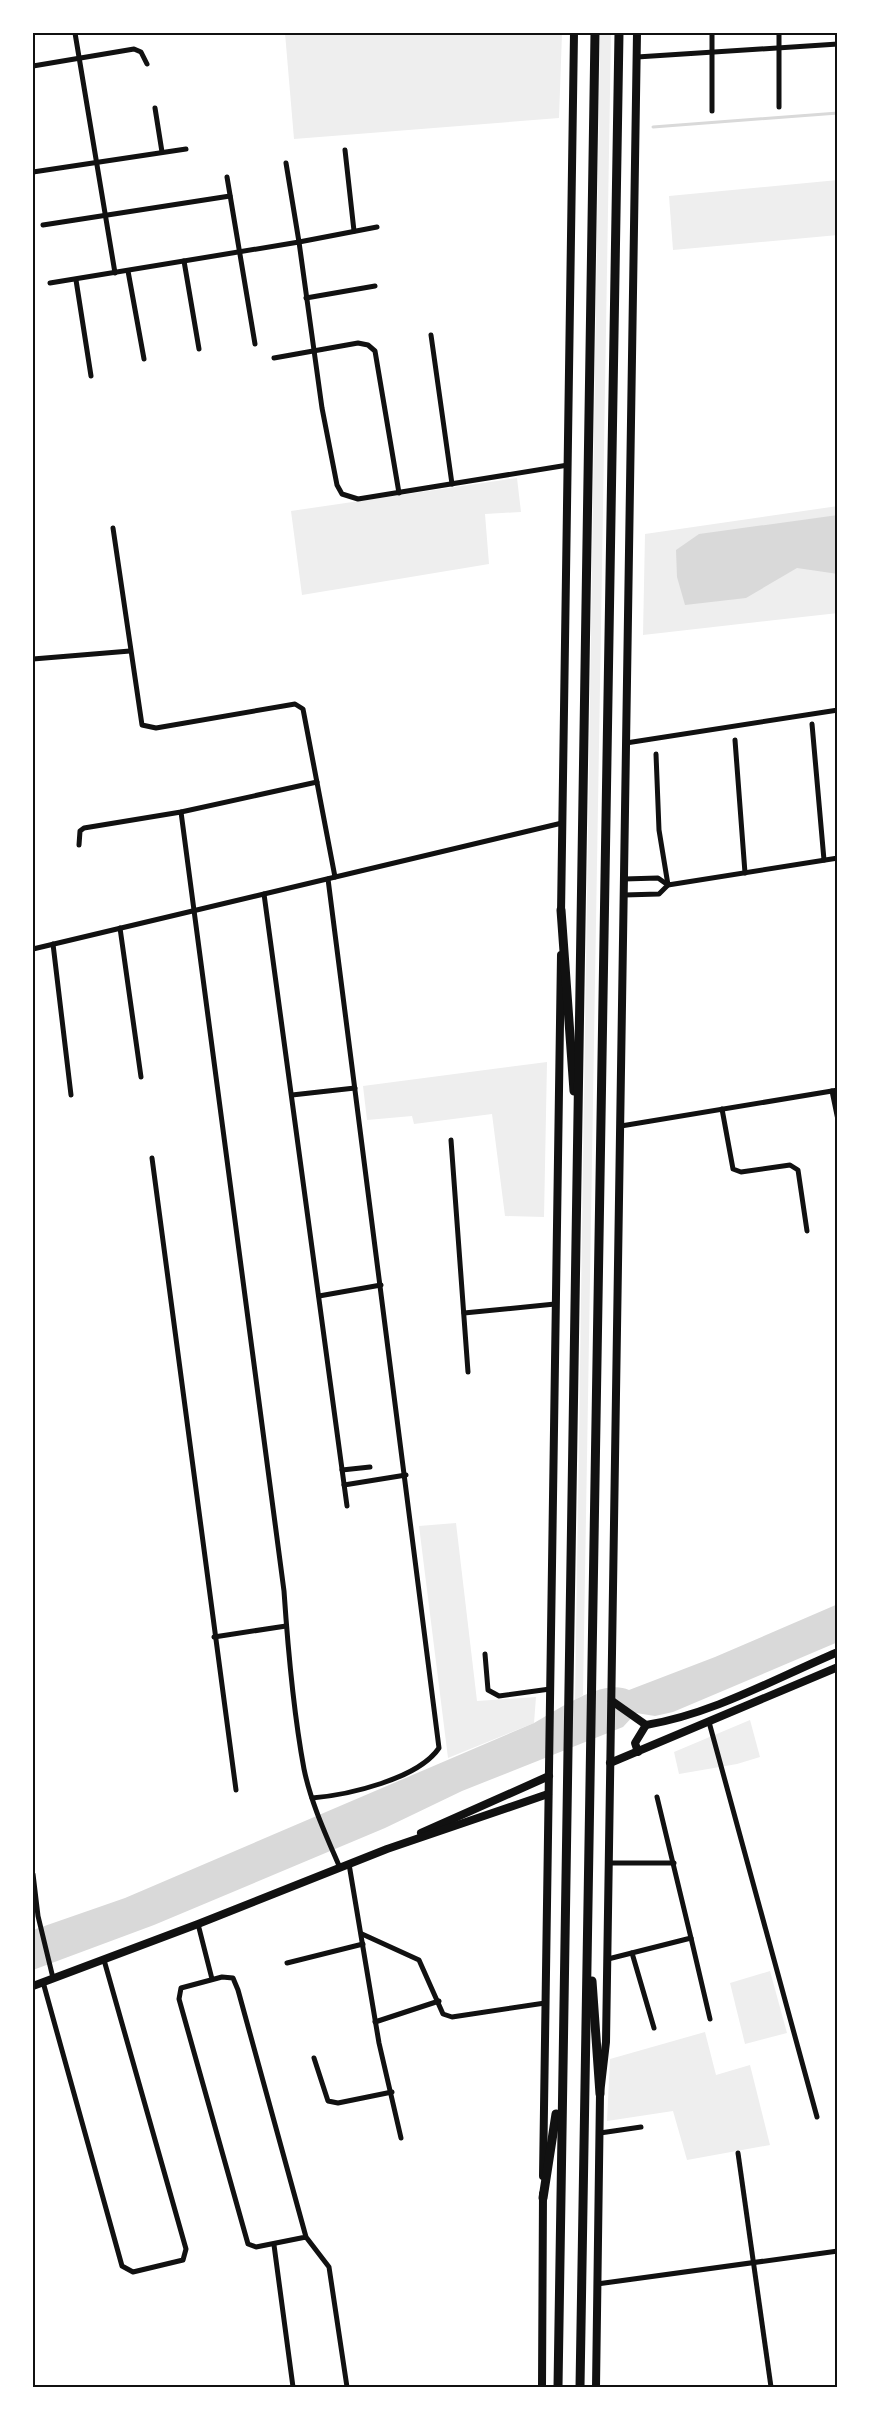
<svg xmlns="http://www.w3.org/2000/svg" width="871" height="2420" viewBox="0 0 871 2420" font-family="Jost,sans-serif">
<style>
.green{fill:#eee}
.water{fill:#d9d9d9}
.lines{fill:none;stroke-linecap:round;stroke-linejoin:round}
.stream{stroke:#d9d9d9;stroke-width:3}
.minor{stroke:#111;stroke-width:5}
.secondary{stroke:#111;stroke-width:8}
.trunk{stroke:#111;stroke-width:9}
.neatline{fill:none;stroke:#111;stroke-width:2}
</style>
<rect width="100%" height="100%" fill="#fff"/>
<g class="green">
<polygon points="285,33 562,33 559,118 294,139"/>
<polygon points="600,33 611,33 583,1695 575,1700"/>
<polygon points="838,180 838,235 673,250 669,196"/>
<polygon points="517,478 521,512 485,514 489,564 302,595 291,511"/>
<polygon points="838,506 838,613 643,635 645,534"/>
<polygon points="547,1062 544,1217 505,1216 492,1114 414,1124 412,1116 367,1120 363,1086"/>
<polygon points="456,1523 477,1701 536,1697 534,1723 448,1758 419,1526"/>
<polygon points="750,1720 760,1757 737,1764 679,1774 674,1752"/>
<polygon points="770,1971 787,2033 745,2044 730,1983"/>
<polygon points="705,2032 716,2075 750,2065 770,2145 687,2160 673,2111 607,2121 610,2059"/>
</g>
<g class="water">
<polygon points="838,515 838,574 797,568 746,598 685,605 677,577 676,550 699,534"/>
<path d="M838,1604v38l-165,70 -18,4 -19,-3 -13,14 -161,64 -77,37 -231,97 -121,45v-40l92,-32 409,-175c24,-13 68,-45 95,-33l86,-33z"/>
</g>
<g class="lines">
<polyline class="stream" points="653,127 838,113"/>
<g class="minor">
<polyline points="75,33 115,273"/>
<polyline points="712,33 712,111"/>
<polyline points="637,57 838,44"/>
<polyline points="33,66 134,49 141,52 147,64"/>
<polyline points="779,107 779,33"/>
<polyline points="155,108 162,152"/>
<polyline points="345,150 354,231"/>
<polyline points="286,163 299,242 377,227"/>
<polyline points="33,172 186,149"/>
<polyline points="227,177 255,344"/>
<polyline points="43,225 230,196"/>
<polyline points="184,261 199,349"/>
<polyline points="128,271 144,359"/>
<polyline points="76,280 91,376"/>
<polyline points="50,283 299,242 322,408 337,485 342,494 358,499 568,465"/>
<polyline points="306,298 375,286"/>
<polyline points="431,335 452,484"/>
<polyline points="274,358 358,343 368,345 375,351 399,493"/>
<polyline points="113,528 142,725 156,728 295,704 303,709 335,877"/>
<polyline points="33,659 130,651"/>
<polyline points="812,724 824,860"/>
<polyline points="735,740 745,873"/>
<polyline points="626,743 838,710"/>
<polyline points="656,754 659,830 668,885 838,858"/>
<path d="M181,812l103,779c4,59 9,119 20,178 7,34 22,66 36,99"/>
<polyline points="79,845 80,831 84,828 181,812 317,782"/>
<polyline points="264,894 347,1506"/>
<polyline points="624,895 659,894 668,885 658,878 624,879"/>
<polyline points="120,928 141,1077"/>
<polyline points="53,944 71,1095"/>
<polyline points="33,949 562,823"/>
<polyline points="832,1091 838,1120"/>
<polyline points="292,1095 355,1088"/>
<polyline points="722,1109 733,1169 741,1172 790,1165 798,1170 807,1231"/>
<polyline points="621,1126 838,1090"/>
<polyline points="451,1140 468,1372"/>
<polyline points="152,1158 236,1790"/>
<polyline points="319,1296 381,1285"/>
<polyline points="464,1313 555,1304"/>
<polyline points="342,1470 370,1467"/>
<polyline points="344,1485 406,1475"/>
<polyline points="214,1637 286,1626"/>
<polyline points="485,1654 488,1690 499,1696 550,1689"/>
<polyline points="709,1722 817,2117"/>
<path d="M312,1798c36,-3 106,-19 127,-50l-111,-869"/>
<polyline points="609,1863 674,1863"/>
<polyline points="349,1864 379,2043 401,2138"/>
<polyline points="33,1874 38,1916 53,1978"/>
<polyline points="198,1924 212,1979"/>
<polyline points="362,1934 419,1960 443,2014 452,2017 545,2003"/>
<polyline points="691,1938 710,2019"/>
<polyline points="632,1953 654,2028"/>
<polyline points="608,1959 691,1938 657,1797"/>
<polyline points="287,1963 363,1944"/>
<polyline points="43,1982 122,2266 133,2272 183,2260 186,2249 104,1960"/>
<polyline points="375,2022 439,2001"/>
<polyline points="314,2058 328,2101 338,2103 392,2092"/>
<polyline points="600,2133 641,2127"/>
<polyline points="738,2153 771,2387"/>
<polyline points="306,2237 256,2247 248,2244 179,1999 181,1988 222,1977 233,1978 238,1990 306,2237 329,2267 347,2387"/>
<polyline points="274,2245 293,2387"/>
<polyline points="597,2284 838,2251"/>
</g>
<g class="secondary">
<polyline points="561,913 574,33"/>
<path d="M612,1701l34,24c67,-11 130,-47 192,-73"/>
<polyline points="638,1752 635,1743 646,1725"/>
<polyline points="610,1763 838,1667"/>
<polyline points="421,1833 549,1776"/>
<polyline points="33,1986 198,1924 387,1849 548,1794"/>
<polyline points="543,2176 561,955"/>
<polyline points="542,2387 543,2194"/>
<polyline points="596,2387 600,2094 606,2042 637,33"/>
</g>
<g class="trunk">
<polyline points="561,910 574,1091"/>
<polyline points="592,1981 600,2094"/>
<polyline points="543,2198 556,2114"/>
<polyline points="558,2387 595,33"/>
<polyline points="580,2387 619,33"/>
</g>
</g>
<rect width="871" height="2420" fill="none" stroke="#ffffff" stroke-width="69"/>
<rect x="34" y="34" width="802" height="2352" class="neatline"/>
</svg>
